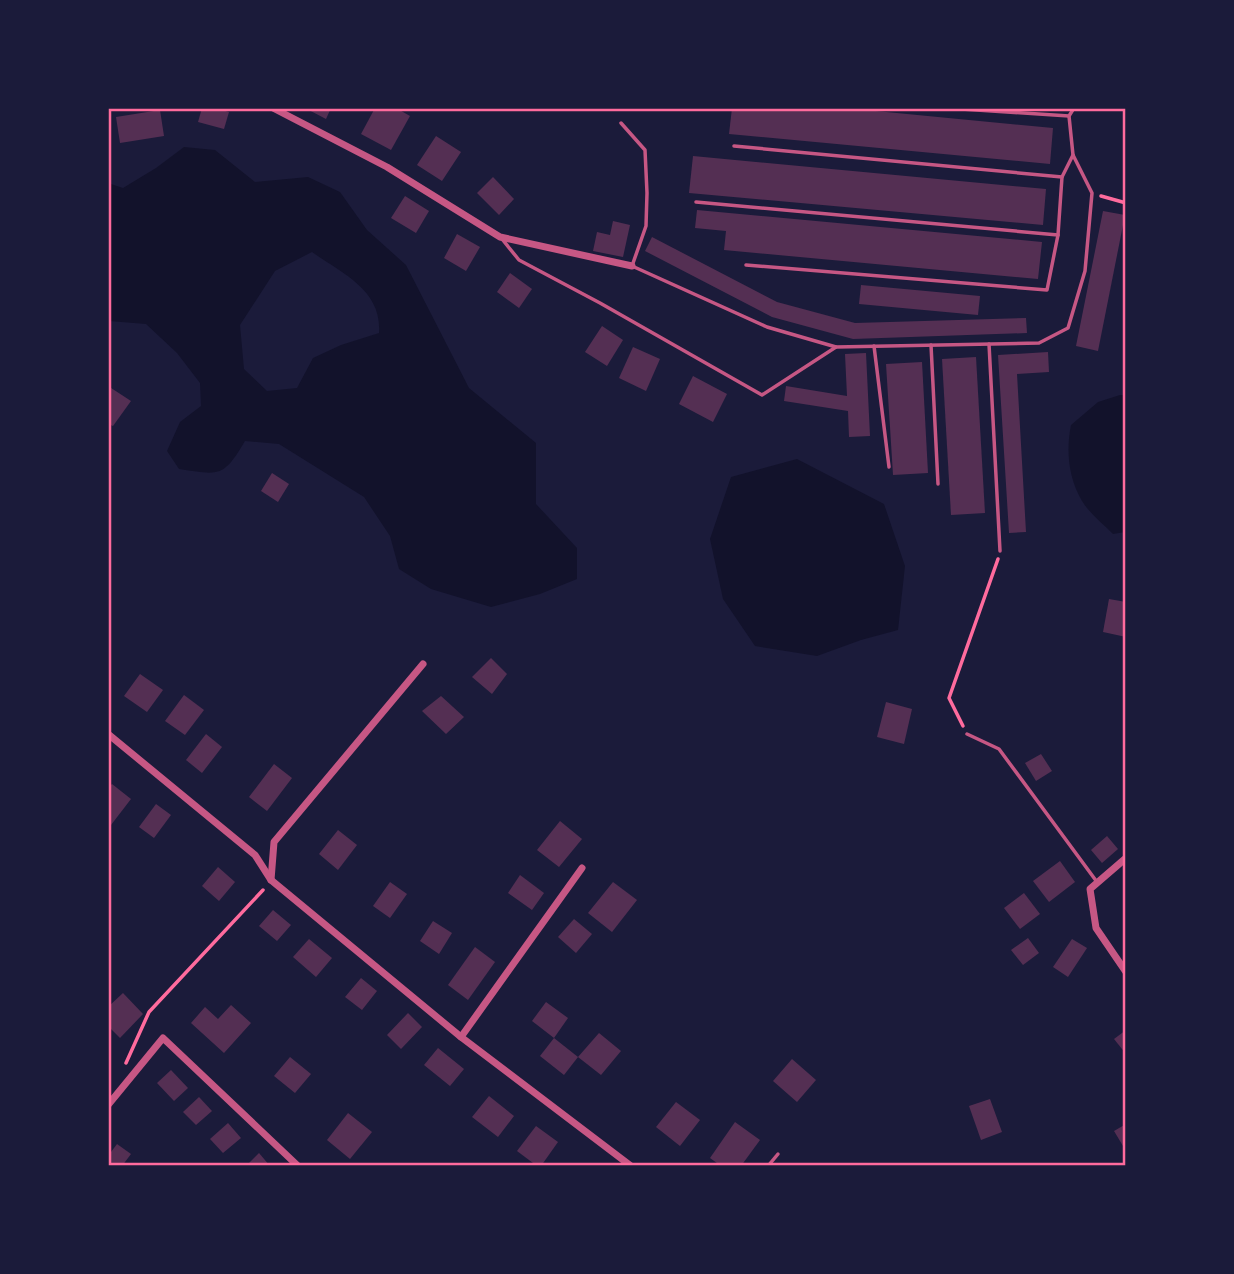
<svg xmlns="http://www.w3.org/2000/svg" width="1234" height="1274" viewBox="0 0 1234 1274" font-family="'Noto Sans',sans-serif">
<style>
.water{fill:#12122b;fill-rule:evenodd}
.building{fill:#542f53}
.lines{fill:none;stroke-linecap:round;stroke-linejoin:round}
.path{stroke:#ff6b9d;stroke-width:3.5}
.service{stroke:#c65784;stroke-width:3.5}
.minor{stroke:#c65784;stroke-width:7}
.neatline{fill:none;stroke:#ff6b9d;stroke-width:2.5}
</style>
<rect width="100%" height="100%" fill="#1b1b3a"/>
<g class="water">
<path d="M184,147l31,3 40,32 53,-5 32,15 27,38 39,35 63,123 67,55v61l41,44v31l-37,15 -49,13 -60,-18 -32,-20 -9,-33 -26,-39 -85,-53 -34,-3c-22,37 -25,34 -66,28l-12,-18 13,-29 21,-16 -1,-23 -23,-30 -31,-29 -37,-3 -1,-138 15,5 33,-20zM312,252c31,22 70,38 67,81l-38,12 -28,13 -16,30 -30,3 -23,-22 -4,-44 35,-54z"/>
<path d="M1120,395h6l-1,137 -12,2c-10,-10 -24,-21 -31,-33 -14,-24 -16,-51 -11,-76l27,-23z"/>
<polygon points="797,459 884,504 905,566 898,630 861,640 817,656 755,646 723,599 710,539 731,477"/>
</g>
<g class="building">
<polygon points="202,108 215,108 229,112 224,129 198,122"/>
<polygon points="305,108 331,108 326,119"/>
<polygon points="375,108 396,108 410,116 391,150 361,134"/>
<polygon points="732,108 845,108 1053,128 1050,164 729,134"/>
<polygon points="160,110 164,136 120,143 116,117"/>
<polygon points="436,136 461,152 442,181 417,165"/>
<polygon points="693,156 1046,189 1043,225 689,193"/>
<polygon points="493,177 514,199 499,215 477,193"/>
<polygon points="405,196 429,211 416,233 391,218"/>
<polygon points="697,210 1042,242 1038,279 724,250 726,231 695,228"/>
<polygon points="1103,211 1125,215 1098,351 1076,346"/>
<polygon points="613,221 630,225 623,257 593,251 597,232 610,235"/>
<polygon points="457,234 480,247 466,271 444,258"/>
<polygon points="652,237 777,302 855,323 1026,318 1027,333 853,339 772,317 645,251"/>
<polygon points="510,273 532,289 519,308 497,292"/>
<polygon points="861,285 980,296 978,315 859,304"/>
<polygon points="602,326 623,340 607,366 585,352"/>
<polygon points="633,347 660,359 646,391 619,378"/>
<polygon points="1048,352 1049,372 1017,374 1026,532 1009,533 998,355"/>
<polygon points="866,353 870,436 849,437 848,411 784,401 786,386 847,396 845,354"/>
<polygon points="976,357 985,513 951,515 942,359"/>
<polygon points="922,362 928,473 893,475 886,364"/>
<polygon points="693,376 727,394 713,422 679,404"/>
<polygon points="108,386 131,401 113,426 108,424"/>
<polygon points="272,473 289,484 278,502 261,491"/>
<polygon points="1109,599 1126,602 1126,637 1103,632"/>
<polygon points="491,658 507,674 492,694 472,677"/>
<polygon points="140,674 163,690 147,712 124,696"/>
<polygon points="184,695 204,710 185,735 165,721"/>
<polygon points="441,696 464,717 446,734 422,711"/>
<polygon points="886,702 912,709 904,744 877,737"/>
<polygon points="206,734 222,747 202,773 186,760"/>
<polygon points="1041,754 1052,771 1036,781 1025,763"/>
<polygon points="274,764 292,778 267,811 249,797"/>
<polygon points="112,784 131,799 111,825 108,823 108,788"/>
<polygon points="156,804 171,815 154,838 139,827"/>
<polygon points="560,821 582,839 559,867 537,850"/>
<polygon points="338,830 357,845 338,870 319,854"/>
<polygon points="1107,836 1118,849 1102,863 1091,850"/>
<polygon points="1060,861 1075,882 1049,902 1033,881"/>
<polygon points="218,867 235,882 219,901 202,886"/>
<polygon points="520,875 544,893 532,910 508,893"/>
<polygon points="390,882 407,894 390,918 373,906"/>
<polygon points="613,882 637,900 612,932 588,913"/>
<polygon points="1024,893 1040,914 1020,929 1004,908"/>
<polygon points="273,910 291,925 277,941 259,926"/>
<polygon points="574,919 592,934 576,953 558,937"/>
<polygon points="433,921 452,933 439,954 420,941"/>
<polygon points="1028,938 1039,953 1023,965 1011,950"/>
<polygon points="309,939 332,958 316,977 293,957"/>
<polygon points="1072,939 1087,948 1068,977 1053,967"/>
<polygon points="475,947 495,962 468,1000 448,985"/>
<polygon points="361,978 377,991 362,1010 345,997"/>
<polygon points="123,993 143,1014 120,1038 108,1026 108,1007"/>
<polygon points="546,1002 568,1018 554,1038 532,1021"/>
<polygon points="231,1005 251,1023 224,1053 191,1023 205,1007 218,1019"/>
<polygon points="408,1013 422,1027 401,1049 387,1035"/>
<polygon points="1126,1030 1126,1054 1114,1039"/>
<polygon points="599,1033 621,1051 601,1075 578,1057"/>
<polygon points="554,1038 578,1057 564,1075 540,1056"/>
<polygon points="438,1048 464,1069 450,1086 424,1065"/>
<polygon points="290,1057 311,1074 295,1093 274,1076"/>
<polygon points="792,1059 816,1080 797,1102 773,1081"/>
<polygon points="171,1070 188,1088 174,1101 157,1083"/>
<polygon points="489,1096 514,1116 498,1137 472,1117"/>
<polygon points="199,1097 212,1111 196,1125 183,1112"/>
<polygon points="990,1099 1002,1132 981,1140 969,1106"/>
<polygon points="676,1102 700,1120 680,1146 656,1127"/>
<polygon points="348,1113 372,1132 350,1159 327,1140"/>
<polygon points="735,1122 760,1140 741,1166 721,1166 710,1158"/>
<polygon points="228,1123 241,1138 223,1153 210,1139"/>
<polygon points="1126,1124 1126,1151 1114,1131"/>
<polygon points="536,1126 558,1142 541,1166 537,1166 517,1151"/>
<polygon points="117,1144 131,1154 122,1166 111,1166 108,1163 108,1156"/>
<polygon points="259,1153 270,1166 246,1166"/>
</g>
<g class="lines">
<g class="path">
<polyline points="1101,196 1126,203"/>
<polyline points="963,726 949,698 998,559"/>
<polyline points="126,1063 149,1012 263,890"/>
</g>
<g class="service">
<polyline points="946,108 1069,116"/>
<polyline points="621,123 645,150 647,193 646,226 632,266 767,327 836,347 1039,343 1068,328 1085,271 1092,193 1073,155 1069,116 1074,108"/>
<polyline points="734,146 1062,177 1073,155"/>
<polyline points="696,202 1058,235"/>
<polyline points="502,239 519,260 600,303 762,395 836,347"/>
<polyline points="746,265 1047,290 1058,235 1062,177"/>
<polyline points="989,344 1000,551"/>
<polyline points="931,345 938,484"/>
<polyline points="874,346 889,467"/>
<polyline points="967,734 999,749 1097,882"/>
<polyline points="768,1166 778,1154"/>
</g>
<g class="minor">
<polyline points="273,108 387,167 500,237 632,266"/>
<polyline points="108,734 255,855 271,880 461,1037 631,1166"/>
<polyline points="1126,858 1090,889 1096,928 1126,972"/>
<polyline points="271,880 274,842 423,664"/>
<polyline points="461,1037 582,868"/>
<polyline points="108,1105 163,1038 298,1166"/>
</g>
</g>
<rect width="1234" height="1274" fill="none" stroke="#1b1b3a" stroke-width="220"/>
<rect x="110" y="110" width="1014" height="1054" class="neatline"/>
</svg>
